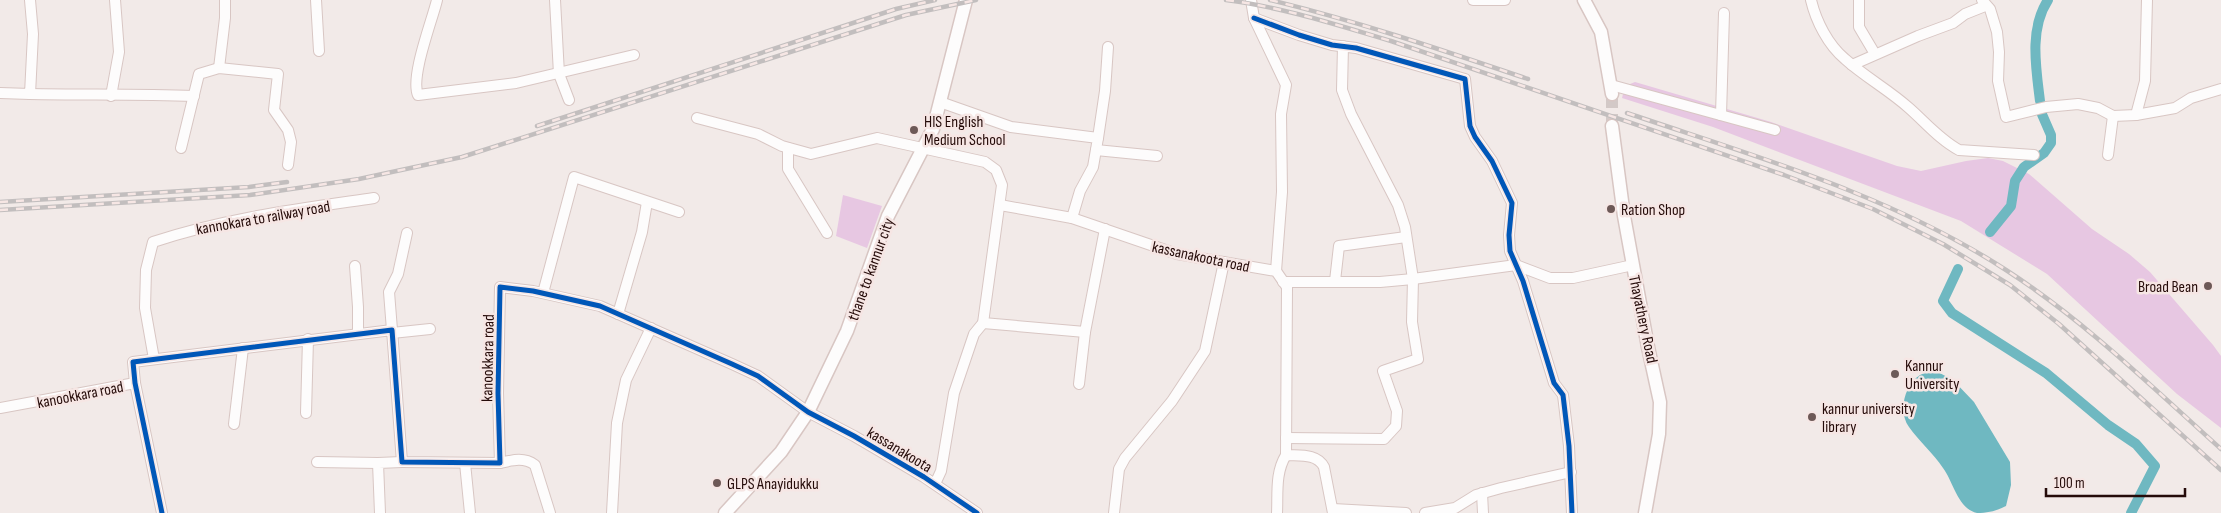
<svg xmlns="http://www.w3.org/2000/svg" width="2221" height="513" viewBox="0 0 2221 513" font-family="'Sofia Sans Condensed',sans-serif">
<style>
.green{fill:#e7c7e2}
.water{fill:#6fb8c1}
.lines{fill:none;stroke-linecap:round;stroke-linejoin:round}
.canal{stroke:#6fb8c1;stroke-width:10}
.tertiary-tunnel{stroke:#d3c9c7;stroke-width:12;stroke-dasharray:12 6;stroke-linecap:butt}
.minor-casing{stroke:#d8c6c3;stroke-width:12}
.tertiary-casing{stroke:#d8c6c3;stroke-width:15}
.minor{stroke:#fdfcfc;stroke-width:10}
.tertiary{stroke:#fdfcfc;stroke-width:12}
.rail-casing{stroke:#c2bebe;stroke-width:4.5}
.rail{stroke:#f6e6e4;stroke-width:2.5;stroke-dasharray:8;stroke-linecap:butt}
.cycleway-casing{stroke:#f6e6e4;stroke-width:8}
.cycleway{stroke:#0057b8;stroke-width:5}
.poi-dot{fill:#6d5957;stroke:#f6e6e4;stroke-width:2}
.labels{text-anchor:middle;stroke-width:5;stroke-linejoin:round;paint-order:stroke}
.poi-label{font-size:16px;fill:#250b09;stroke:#f6e6e4;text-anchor:start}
.street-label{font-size:16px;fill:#250b09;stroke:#f6e6e4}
</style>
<rect width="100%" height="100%" fill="#f2eae8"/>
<g class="green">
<polygon points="1635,82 1771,122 1897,166 1921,171 1966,161 1988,158 2003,161 2029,174 2092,229 2129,254 2150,272 2213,345 2221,356 2221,428 2177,394 2047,274 1961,221 1713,127 1622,98 1625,86"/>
<polygon points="843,195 882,206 867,248 836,236"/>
</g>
<path class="water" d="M1934,370l19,10 21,22 36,60 1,23 -5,21c-10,5 -18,7 -29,7 -19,-4 -24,-32 -34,-45 -10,-15 -24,-27 -34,-41 -11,-15 -5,-42 11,-52 4,-2 10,-4 14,-5z"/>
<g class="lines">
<g class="canal">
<path d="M2040,101c-4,-33 -11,-72 8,-101"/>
<polyline points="1990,232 2011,206 2015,181 2024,167 2044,153 2051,143 2051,135 2041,112"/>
<polyline points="1958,269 1943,301 1952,313 2046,373 2108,425 2136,444 2155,466 2131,513"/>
</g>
<polyline class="tertiary-tunnel" points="1612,126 1612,94"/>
<defs>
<g id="minor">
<polyline points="316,0 319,51"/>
<path d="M437,0c-5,21 -27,77 -19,95l98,-12 118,-28"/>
<polyline points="555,0 559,74 569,100"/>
<polyline points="1251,0 1254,18 1286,85 1281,114 1282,192 1276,271"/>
<polyline points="1473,0 1505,0"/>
<path d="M1811,0c5,21 17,45 34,59 20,18 44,31 64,49 16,14 31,32 50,42l75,5"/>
<polyline points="1859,0 1859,27 1875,54"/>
<polyline points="1982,0 1990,9 1997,32 1999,52 1998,81 2006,117 2046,107 2078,104 2098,108 2113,116 2136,115 2175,108 2191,98 2221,89"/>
<polyline points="1254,18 1299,35 1332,45 1356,48 1465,79 1470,126 1475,137 1492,161 1512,203 1509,235 1510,251 1523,281 1554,383 1563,395 1569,446 1572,513"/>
<polyline points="1852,65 1918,36 1953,23 1965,14 1985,6"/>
<polyline points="219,68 225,18 225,0"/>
<polyline points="1611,85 1775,130"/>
<polyline points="0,93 30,94 33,34 30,0"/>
<path d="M30,94c55,1 109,0 164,2"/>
<polyline points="111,96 119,52 115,0"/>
<polyline points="940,102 1011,127 1098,138 1093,167 1080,191 1072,218"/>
<polyline points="1721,115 1724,13"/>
<polyline points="2136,115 2145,81 2147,0"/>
<polyline points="697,118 758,134 782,146 811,154 877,138 985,162 996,170 1002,185 983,323 974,334 954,393 941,471 935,484"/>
<polyline points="1098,138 1105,91 1108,47"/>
<polyline points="181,148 199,74 219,68 278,74 274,110 288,130 291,142 288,165"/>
<polyline points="788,148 788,169 827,233"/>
<polyline points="1096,150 1157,156"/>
<polyline points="2108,155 2113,116"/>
<path d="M1000,205l72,13 105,36 99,17 11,16 -1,168c13,1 31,-2 38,12l9,46"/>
<polyline points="355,266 358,307 358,333"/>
<polyline points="1335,281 1339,246 1406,237"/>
<polyline points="1283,282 1380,282 1413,279 1516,265 1550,278 1573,278 1633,265"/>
<polyline points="543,293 574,177 679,212"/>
<polyline points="618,314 642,232 647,202"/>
<polyline points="983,323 1085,332"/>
<polyline points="392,330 389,292 398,274 407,233"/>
<polyline points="392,333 430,329"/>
<path d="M154,359l-9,-51 1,-38 7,-28c72,-24 146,-33 221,-44"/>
<polyline points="1079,384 1085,332 1105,229"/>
<polyline points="0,408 135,383"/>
<polyline points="306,413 308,339"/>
<polyline points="234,424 243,348"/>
<polyline points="1286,438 1384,439 1396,426 1397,411 1383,371 1418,359 1412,322 1413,279 1405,227 1398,205 1351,114 1342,90 1343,46"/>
<polyline points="317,462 378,463"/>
<polyline points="465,463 470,513"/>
<path d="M500,463c13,-3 24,-6 35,2l15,48"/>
<polyline points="1482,493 1483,513"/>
<polyline points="1333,509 1406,513"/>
<polyline points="162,513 135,383 133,362 392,330 402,462 500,463 498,393 500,287 533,291 600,306 732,364 758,376 808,412 854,436 924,477 977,513"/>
<polyline points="380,513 378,463 402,462"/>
<polyline points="612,513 617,423 626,380 651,328"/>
<polyline points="1114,513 1119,469 1125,458 1172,401 1205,351 1224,262"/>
<path d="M1277,513c1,-20 -2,-40 9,-58"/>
<polyline points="1425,513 1455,508 1476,495 1501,488 1571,472"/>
</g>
<g id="tertiary">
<polyline points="1584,0 1601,32 1612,94"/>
<polyline points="1612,126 1624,216 1648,347 1660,402 1659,434 1645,513"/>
<polyline points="725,513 781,452 808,412 847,331 888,216 933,129 966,0"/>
</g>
</defs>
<use href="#minor" class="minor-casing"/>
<use href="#tertiary" class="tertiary-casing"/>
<use href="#minor" class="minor"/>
<use href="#tertiary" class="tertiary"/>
<defs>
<g id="rail">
<path d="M1226,0c56,7 111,25 165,41l393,134 89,34 70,35 67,41 49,39 162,146"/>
<path d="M1270,0c87,21 172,50 258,79"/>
<path d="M1627,113c130,44 264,82 379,157 79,51 146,117 215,179"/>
<polyline points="537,126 896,9 935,0"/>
<polyline points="0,202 249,187 287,182"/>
<polyline points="0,210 250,195 359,179 462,157 906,15 976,0"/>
</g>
</defs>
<use href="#rail" class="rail-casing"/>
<use href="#rail" class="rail"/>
<defs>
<g id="cycleway">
<polyline points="1254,18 1299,35 1332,45 1356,48 1465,79 1470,126 1475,137 1492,161 1512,203 1509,235 1510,251 1523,281 1554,383 1563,395 1569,446 1572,513"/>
<polyline points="162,513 135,383 133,362 392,330 402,462 500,463 498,393 500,287 533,291 600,306 732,364 758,376 808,412 854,436 924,477 977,513"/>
</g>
</defs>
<use href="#cycleway" class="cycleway-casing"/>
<use href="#cycleway" class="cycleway"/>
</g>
<g class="poi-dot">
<circle cx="914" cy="130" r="5"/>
<circle cx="1611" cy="209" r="5"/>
<circle cx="2208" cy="286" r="5"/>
<circle cx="1895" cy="374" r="5"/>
<circle cx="1812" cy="417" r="5"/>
<circle cx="717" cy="483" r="5"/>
</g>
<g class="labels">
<g class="poi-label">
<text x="924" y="127">HIS English<tspan x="924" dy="18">Medium School</tspan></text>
<text x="1621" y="215">Ration Shop</text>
<text x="2198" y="292" text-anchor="end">Broad Bean</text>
<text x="1905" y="371">Kannur<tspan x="1905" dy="18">University</tspan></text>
<text x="1822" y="414">kannur university<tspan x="1822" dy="18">library</tspan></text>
<text x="727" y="489">GLPS Anayidukku</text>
</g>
<g class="street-label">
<text transform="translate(263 217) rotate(-10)" y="6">kannokara to railway road</text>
<text transform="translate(1201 256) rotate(12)" y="6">kassanakoota road</text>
<text transform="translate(870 269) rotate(-70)" y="6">thane to kannur city</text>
<text transform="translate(1644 319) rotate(78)" y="6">Thayathery Road</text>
<text transform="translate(487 358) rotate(-89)" y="6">kanookkara road</text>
<text transform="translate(80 394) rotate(-11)" y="6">kanookkara road</text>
<text transform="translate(900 449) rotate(31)" y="6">kassanakoota</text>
</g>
</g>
<path d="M2046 488v8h139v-8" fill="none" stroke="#250b09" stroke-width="2.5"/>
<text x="2054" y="488" font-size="15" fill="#250b09" stroke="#f6e6e4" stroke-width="4" paint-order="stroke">100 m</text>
</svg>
